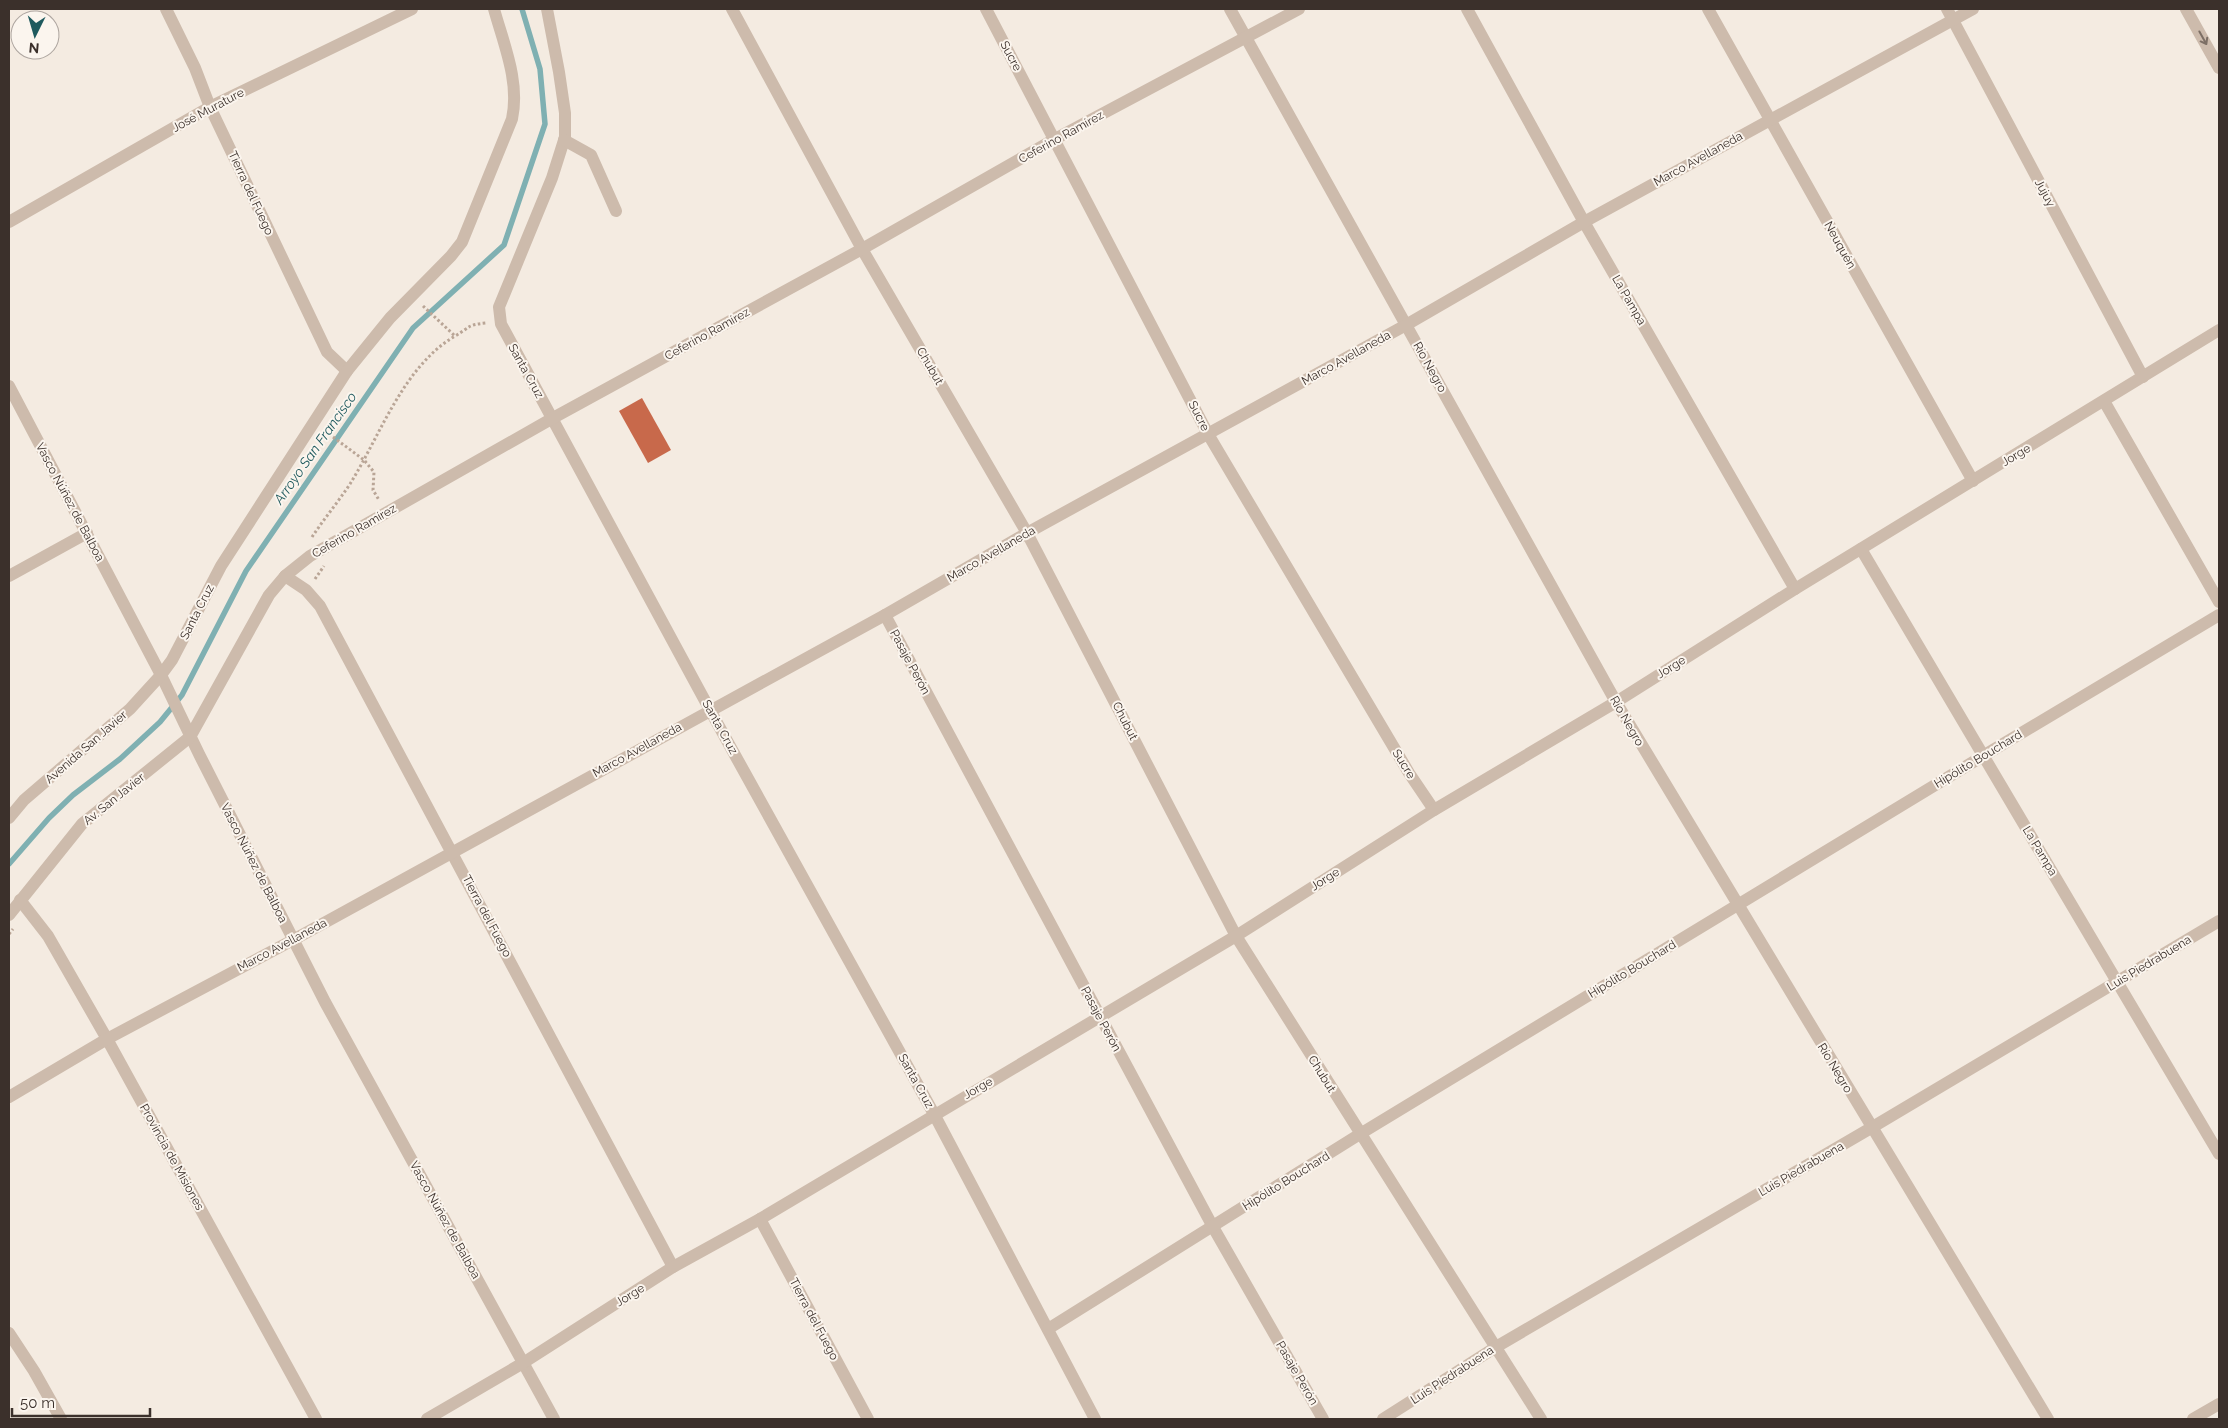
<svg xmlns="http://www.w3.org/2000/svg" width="2228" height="1428" viewBox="0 0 2228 1428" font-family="Raleway,sans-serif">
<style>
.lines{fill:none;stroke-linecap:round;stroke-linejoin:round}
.stream{stroke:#7fb0b2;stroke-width:5.5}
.building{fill:#c8694b}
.path{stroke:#b9a596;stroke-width:3;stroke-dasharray:2.5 2.5;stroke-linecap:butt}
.minor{stroke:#cdbbac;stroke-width:12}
.oneway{stroke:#7d6f65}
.labels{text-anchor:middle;stroke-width:4;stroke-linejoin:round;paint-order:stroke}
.street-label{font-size:12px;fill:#3b302b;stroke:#fbf5ee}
.water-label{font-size:14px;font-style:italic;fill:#1f5a5e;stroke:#fbf5ee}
</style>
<rect width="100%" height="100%" fill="#f4ebe1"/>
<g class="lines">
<polyline class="stream" points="9,864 49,818 73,795 120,759 160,722 182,695 246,571 413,328 504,245 545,124 540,69 522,9"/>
</g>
<polygon class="building" points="642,398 671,450 648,463 619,411"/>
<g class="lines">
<g class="path">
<polyline points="423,306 455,336"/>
<polyline points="325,431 364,460 374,472 373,490 379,500"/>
<path d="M312,537c12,-18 26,-35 38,-53 31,-50 53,-117 105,-148 16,-9 11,-11 31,-13"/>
<polyline points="315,579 324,566"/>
<polyline points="9,934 13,929"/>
</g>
<g class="minor">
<polyline points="166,9 195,68 210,107 327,352 347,371"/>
<polyline points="547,9 559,72 565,113 565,137 552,178 499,307 501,324 710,710 934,1114 1095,1419"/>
<polyline points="732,9 862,249 1027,533 1236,936 1541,1419"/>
<polyline points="986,9 1208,434 1409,773 1434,810"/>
<polyline points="1230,9 1616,702 2048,1419"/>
<polyline points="1467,9 1584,222 1795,589"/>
<polyline points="1708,9 1973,481"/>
<polyline points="1947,9 2143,377"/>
<polyline points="2186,9 2219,68"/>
<polyline points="564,140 591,155 616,211"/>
<polyline points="9,222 210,107 412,9"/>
<polyline points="9,386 161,675 199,754 325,1002 554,1419"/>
<polyline points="2104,401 2219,602"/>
<polyline points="1861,549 2219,1154"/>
<polyline points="9,576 87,533"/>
<polyline points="285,576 306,590 320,606 673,1267"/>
<polyline points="885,615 1213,1227 1323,1419"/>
<path d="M9,818l15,-18 106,-91 31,-34 11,-15 49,-94 126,-195 43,-53 61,-62 11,-14 50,-123c8,-37 -8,-74 -18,-110"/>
<polyline points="20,900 48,936 107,1039 316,1419"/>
<polyline points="9,915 82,824 190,737 269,595 285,576 310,556 553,418 862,249 1055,139 1299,9"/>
<polyline points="9,1097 107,1039 293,940 885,615 1027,533 1406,325 1584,222 1973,9"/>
<polyline points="760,1219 868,1419"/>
<polyline points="1048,1329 1360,1134 1983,756 2219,615"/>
<polyline points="9,1333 34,1371 61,1419"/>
<polyline points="427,1419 523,1363 673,1267 760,1219 1236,936 1434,810 1616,702 1795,589 2219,330"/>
<polyline points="1383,1419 1496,1347 1871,1128 2219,921"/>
<polyline points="2193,1419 2219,1404"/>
</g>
</g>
<defs><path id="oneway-shaft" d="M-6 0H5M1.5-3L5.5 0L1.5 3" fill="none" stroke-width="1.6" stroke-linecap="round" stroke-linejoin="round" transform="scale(1.25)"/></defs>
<use class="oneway" href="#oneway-shaft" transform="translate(2203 38) rotate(61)"/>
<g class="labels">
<g class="street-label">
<text transform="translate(1011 56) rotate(62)" y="4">Sucre</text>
<text transform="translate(208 110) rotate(-28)" y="4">José Murature</text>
<text transform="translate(1061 137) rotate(-29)" y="4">Ceferino Ramírez</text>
<text transform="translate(1698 159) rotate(-29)" y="4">Marco Avellaneda</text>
<text transform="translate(251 193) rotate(65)" y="4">Tierra del Fuego</text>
<text transform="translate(2045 193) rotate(62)" y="4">Jujuy</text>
<text transform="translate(1840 245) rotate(61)" y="4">Neuquén</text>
<text transform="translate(1629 300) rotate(60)" y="4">La Pampa</text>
<text transform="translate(707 334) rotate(-29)" y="4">Ceferino Ramírez</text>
<text transform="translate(1346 358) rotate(-29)" y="4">Marco Avellaneda</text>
<text transform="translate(930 366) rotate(60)" y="4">Chubut</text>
<text transform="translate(1430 367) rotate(61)" y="4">Río Negro</text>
<text transform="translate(526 371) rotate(61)" y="4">Santa Cruz</text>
<text transform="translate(1199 416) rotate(63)" y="4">Sucre</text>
<text transform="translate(2016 455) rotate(-31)" y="4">Jorge</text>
<text transform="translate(70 502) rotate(62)" y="4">Vasco Núñez de Balboa</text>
<text transform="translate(354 531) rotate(-30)" y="4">Ceferino Ramírez</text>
<text transform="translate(991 554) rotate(-30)" y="4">Marco Avellaneda</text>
<text transform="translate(197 612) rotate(-63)" y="4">Santa Cruz</text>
<text transform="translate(910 662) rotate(62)" y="4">Pasaje Perón</text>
<text transform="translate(1671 667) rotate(-32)" y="4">Jorge</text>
<text transform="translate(1125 721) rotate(63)" y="4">Chubut</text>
<text transform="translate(1627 721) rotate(60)" y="4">Río Negro</text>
<text transform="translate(720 727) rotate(61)" y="4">Santa Cruz</text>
<text transform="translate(86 747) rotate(-41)" y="4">Avenida San Javier</text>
<text transform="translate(637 750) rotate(-29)" y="4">Marco Avellaneda</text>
<text transform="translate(1978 759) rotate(-31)" y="4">Hipólito Bouchard</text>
<text transform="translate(1404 764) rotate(58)" y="4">Sucre</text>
<text transform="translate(114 799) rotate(-39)" y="4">Av. San Javier</text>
<text transform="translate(2040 851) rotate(59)" y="4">La Pampa</text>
<text transform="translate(254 863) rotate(63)" y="4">Vasco Núñez de Balboa</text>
<text transform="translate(1325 879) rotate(-33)" y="4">Jorge</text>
<text transform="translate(487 916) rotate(62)" y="4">Tierra del Fuego</text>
<text transform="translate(282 945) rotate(-28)" y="4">Marco Avellaneda</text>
<text transform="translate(2149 963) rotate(-31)" y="4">Luis Piedrabuena</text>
<text transform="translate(1632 969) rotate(-31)" y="4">Hipólito Bouchard</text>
<text transform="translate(1101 1019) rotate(62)" y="4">Pasaje Perón</text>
<text transform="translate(1835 1068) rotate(59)" y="4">Río Negro</text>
<text transform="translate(1322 1074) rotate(58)" y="4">Chubut</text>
<text transform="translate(916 1081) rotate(61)" y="4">Santa Cruz</text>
<text transform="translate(978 1088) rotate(-30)" y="4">Jorge</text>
<text transform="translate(172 1157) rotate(61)" y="4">Provincia de Misiones</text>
<text transform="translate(1801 1169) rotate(-30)" y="4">Luis Piedrabuena</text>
<text transform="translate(1286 1181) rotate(-32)" y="4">Hipólito Bouchard</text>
<text transform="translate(445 1220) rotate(61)" y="4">Vasco Núñez de Balboa</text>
<text transform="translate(630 1295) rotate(-32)" y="4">Jorge</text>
<text transform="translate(814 1319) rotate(62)" y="4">Tierra del Fuego</text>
<text transform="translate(1297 1373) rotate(60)" y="4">Pasaje Perón</text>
<text transform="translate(1452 1375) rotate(-33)" y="4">Luis Piedrabuena</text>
</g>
<g class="water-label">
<text transform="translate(315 448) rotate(-55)" y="5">Arroyo San Francisco</text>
</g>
</g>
<rect width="2228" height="1428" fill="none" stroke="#3b302b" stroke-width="20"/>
<g transform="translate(35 35) rotate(185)"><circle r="24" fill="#fbf5ee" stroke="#aea6a0"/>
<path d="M0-4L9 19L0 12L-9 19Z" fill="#1f5a5e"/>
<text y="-8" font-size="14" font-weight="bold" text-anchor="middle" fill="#3b302b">N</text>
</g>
<path d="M12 1408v8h138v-8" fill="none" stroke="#3b302b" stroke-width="2.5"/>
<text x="20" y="1408" font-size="15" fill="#3b302b" stroke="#fbf5ee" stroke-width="4" paint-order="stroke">50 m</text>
</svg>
